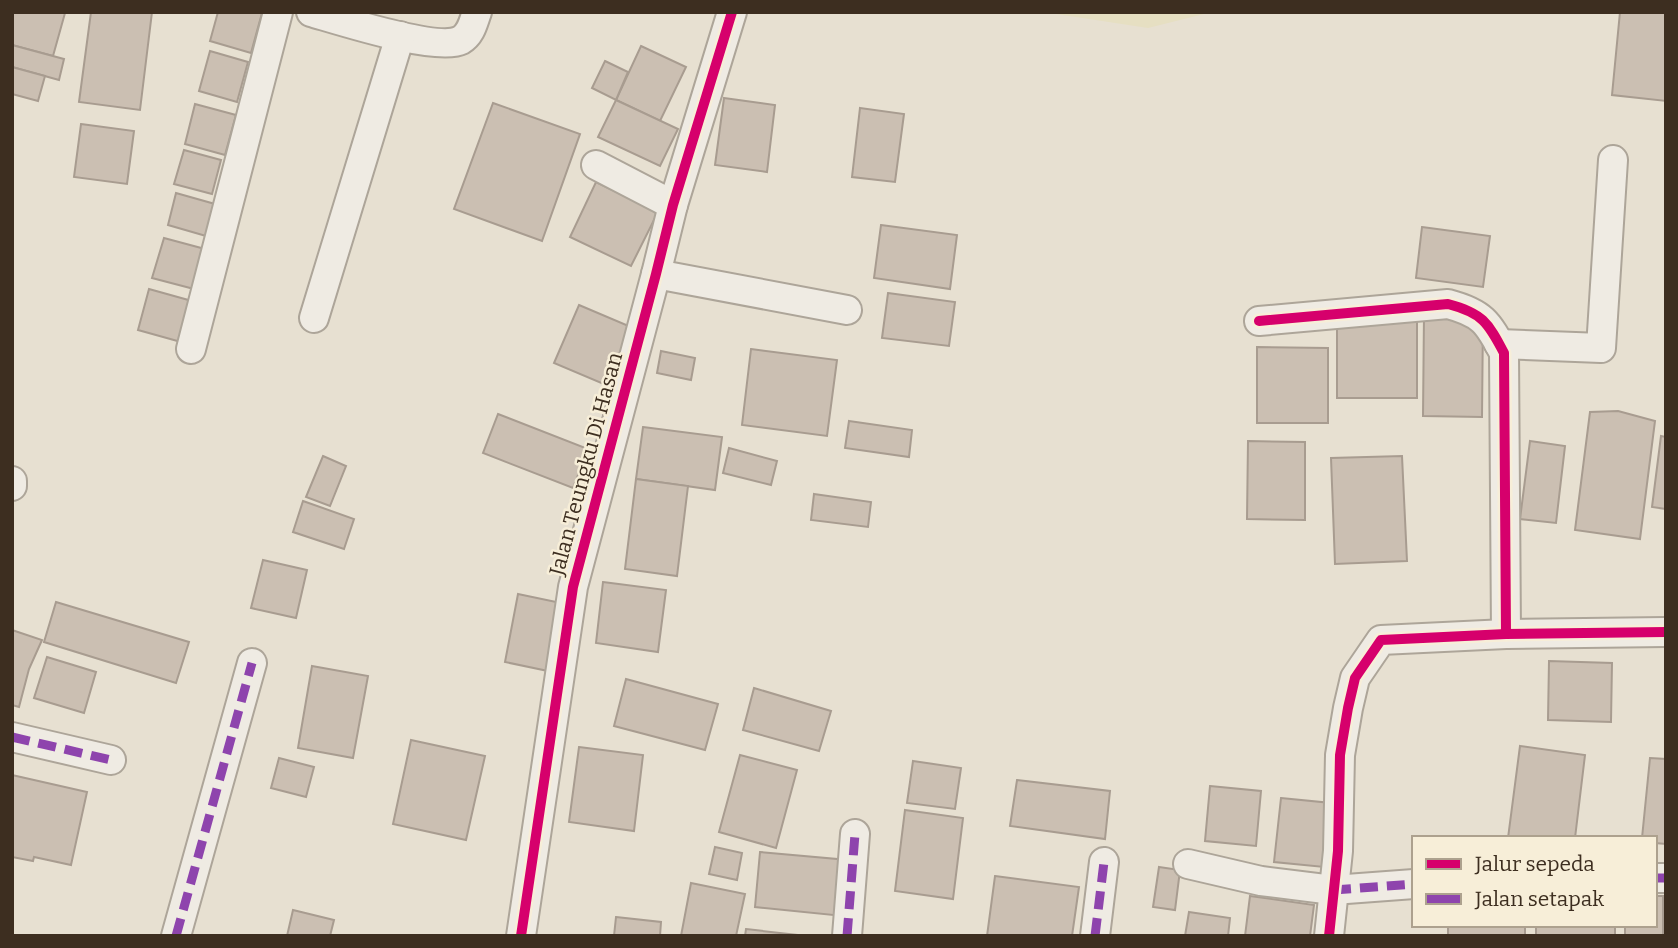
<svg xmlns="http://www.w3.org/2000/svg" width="1678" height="948" viewBox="0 0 1678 948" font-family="Bitter,serif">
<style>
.farmland{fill:#e6dfc2}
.building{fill:#cbbfb2;stroke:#a89c90;stroke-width:2}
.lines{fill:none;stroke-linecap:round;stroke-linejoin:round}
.street-casing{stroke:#ada599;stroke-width:32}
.street{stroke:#efebe3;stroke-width:28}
.quiet{stroke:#8e44ad;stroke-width:9;stroke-dasharray:18 9;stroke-linecap:butt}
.cycleway-casing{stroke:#f7eed8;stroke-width:15}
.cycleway{stroke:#d6006c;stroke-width:10}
.labels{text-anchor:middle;stroke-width:5;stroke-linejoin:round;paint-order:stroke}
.street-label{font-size:21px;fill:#3d2e20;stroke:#f7eed8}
</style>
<rect width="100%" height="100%" fill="#e7e0d1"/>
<polygon class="farmland" points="1043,12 1212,12 1148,28"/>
<g class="building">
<polygon points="12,12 65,13 53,56 12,45"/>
<polygon points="91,12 152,12 140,110 79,102"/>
<polygon points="218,12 262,13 251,53 210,41"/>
<polygon points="1620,12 1666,12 1666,101 1612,95"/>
<polygon points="12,45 64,59 59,80 12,67"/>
<polygon points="641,46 686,67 660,121 616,100"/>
<polygon points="210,51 248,62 237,102 199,91"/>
<polygon points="605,61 628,72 616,100 592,88"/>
<polygon points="12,67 45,76 38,101 12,94"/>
<polygon points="724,98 775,105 767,172 715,165"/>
<polygon points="616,100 678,129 660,166 598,137"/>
<polygon points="493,103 580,134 542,241 454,209"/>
<polygon points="195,104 236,115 225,155 185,144"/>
<polygon points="860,108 904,114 895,182 852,177"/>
<polygon points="81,124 134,131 127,184 74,177"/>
<polygon points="184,150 221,160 212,194 174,184"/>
<polygon points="596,182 658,212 631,266 570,237"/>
<polygon points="176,193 215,204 206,236 168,225"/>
<polygon points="881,225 957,235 950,289 874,278"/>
<polygon points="1422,227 1490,236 1483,287 1416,278"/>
<polygon points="164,238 205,249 194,289 152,278"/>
<polygon points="149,289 192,301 181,342 138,330"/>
<polygon points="888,293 955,302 949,346 882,338"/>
<polygon points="579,305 631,327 606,385 554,363"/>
<polygon points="1424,315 1483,316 1482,417 1423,416"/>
<rect x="1337" y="322" width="80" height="76"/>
<polygon points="1257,347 1328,348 1328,423 1257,423"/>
<polygon points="751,349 837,360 827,436 742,425"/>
<polygon points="661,351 695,358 691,380 657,373"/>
<polygon points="1618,411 1655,421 1640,539 1575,530 1590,412"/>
<polygon points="498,414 588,449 573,488 483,453"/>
<polygon points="849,421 912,430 909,457 845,448"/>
<polygon points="643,427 722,437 715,490 636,479"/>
<polygon points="1661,436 1666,437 1666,509 1652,507"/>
<polygon points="1248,441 1305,442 1305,520 1247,519"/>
<polygon points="1530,441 1565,446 1556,523 1520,519"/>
<polygon points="729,448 777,461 771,485 723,473"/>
<polygon points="323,456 346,466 330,506 306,497"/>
<polygon points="1402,456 1407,561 1335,564 1331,458"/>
<polygon points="636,479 688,486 677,576 625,569"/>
<polygon points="814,494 871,502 868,527 811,520"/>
<polygon points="303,501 354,519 344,549 293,532"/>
<polygon points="263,560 307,570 296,618 251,608"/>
<polygon points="603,582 666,590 658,652 596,643"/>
<polygon points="518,594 561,603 548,671 505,662"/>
<polygon points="56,602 189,642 176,683 44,642"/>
<polygon points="12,630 42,640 29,669 19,707 12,705"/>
<polygon points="47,657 96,672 84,713 34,698"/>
<polygon points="1549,661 1612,663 1611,722 1548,720"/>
<polygon points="312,666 368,676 353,758 298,748"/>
<polygon points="626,679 718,704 705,750 614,726"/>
<polygon points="754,688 831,711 819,751 743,730"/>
<polygon points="411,740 485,756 466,840 393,824"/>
<polygon points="1520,746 1585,755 1575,838 1508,838"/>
<polygon points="579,747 643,755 634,831 569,822"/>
<polygon points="740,755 797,770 776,848 719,832"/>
<polygon points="279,758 314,767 306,797 271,788"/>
<polygon points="1650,758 1666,759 1666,844 1655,843 1655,838 1642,838"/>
<polygon points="913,761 961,768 955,809 907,803"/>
<polygon points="12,775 87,792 71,865 34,857 33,861 12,857"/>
<polygon points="1017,780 1110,791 1105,839 1010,826"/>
<polygon points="1210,786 1261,791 1256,846 1205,841"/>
<polygon points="1281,798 1331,803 1324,867 1274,862"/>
<polygon points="905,810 963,818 953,899 895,891"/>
<polygon points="715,847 742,853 737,880 709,874"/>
<polygon points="760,852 848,860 843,916 755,907"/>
<polygon points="1159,867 1180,870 1175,910 1153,907"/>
<polygon points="995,876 1079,887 1072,936 987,936"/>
<polygon points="691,883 745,894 736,936 681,936"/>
<polygon points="1250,896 1314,905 1310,936 1245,936"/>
<polygon points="1655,896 1663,896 1663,936 1625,936 1625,925 1655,925"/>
<polygon points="293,910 334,920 330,936 287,936"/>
<polygon points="1189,912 1230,918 1228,936 1185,936"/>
<polygon points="616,917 661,922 660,936 614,936"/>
<rect x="1448" y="925" width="77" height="11"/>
<rect x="1536" y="925" width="79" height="11"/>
<polygon points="746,929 797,935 797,936 745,936"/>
</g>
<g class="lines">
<defs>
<g id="street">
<path d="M311,12c28,8 127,40 150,28 10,-6 12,-17 16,-28"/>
<polyline points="596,165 673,205"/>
<polyline points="656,274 847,310"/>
<polyline points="314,318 400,36"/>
<path d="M1259,321l189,-17c34,9 40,18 56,49l2,281"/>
<polyline points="1499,344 1601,348 1613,160"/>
<polyline points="191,349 278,12"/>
<polyline points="12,481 12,486"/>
<polyline points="12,737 111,760"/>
<polyline points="1188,864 1261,881 1333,890 1414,884"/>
<polyline points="1655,878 1666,878"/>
<polyline points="176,936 252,663"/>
<polyline points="521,936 573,587 656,274 673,205 732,12"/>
<polyline points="847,936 855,834"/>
<polyline points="1095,936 1104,862"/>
<polyline points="1329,936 1338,851 1340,755 1348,708 1355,678 1381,640 1506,634 1666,632"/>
</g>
</defs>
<use href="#street" class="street-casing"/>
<use href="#street" class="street"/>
<g class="quiet">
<polyline points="12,737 111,760"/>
<polyline points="1655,878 1666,878"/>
<polyline points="1333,890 1414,884"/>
<polyline points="176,936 252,663"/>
<polyline points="847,936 855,834"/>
<polyline points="1095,936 1104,862"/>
</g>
<defs>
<g id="cycleway">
<path d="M1259,321l189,-17c34,9 40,18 56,49l2,281"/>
<polyline points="521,936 573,587 656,274 673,205 732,12"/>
<polyline points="1329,936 1338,851 1340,755 1348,708 1355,678 1381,640 1506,634 1666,632"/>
</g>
</defs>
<use href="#cycleway" class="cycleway-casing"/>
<use href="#cycleway" class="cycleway"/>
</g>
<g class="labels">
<g class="street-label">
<text transform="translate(586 464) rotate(-75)" y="7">Jalan Teungku Di Hasan</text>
</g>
</g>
<rect width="1678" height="948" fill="none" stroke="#3d2e20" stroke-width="28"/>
<rect x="1412" y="836" width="245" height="91" fill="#f7eed8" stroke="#ada18e" stroke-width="2"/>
<rect x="1426" y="859" width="35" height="10" fill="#d6006c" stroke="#ada18e" stroke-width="2"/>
<text x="1475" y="871" font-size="21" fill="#3d2e20">Jalur sepeda</text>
<rect x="1426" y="894" width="35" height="10" fill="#8e44ad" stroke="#ada18e" stroke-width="2"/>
<text x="1475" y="906" font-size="21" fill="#3d2e20">Jalan setapak</text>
</svg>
